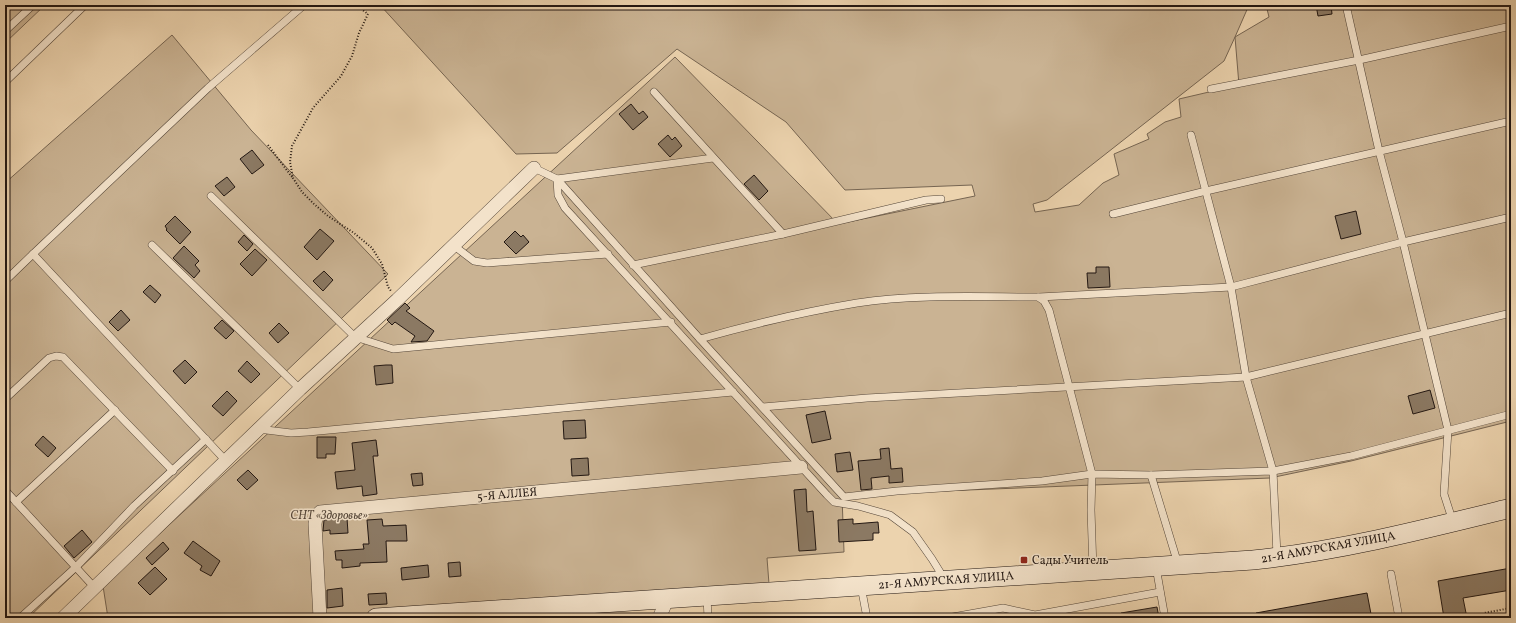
<svg xmlns="http://www.w3.org/2000/svg" width="1516" height="623" viewBox="0 0 1516 623" font-family="Vollkorn,serif">
<style>
.green{fill:#cab393;stroke:#766552;fill-rule:evenodd}
.building{fill:#8b7963;stroke:#221712}
.lines{fill:none;stroke-linecap:round;stroke-linejoin:round}
.lane-casing{stroke:#544639;stroke-width:8}
.street-casing{stroke:#544639;stroke-width:14}
.secondary-casing{stroke:#221712;stroke-width:20}
.path{stroke:#221712;stroke-width:2;stroke-dasharray:1 2;stroke-linecap:butt}
.lane{stroke:#f3e2ca;stroke-width:7}
.street{stroke:#f3e2ca;stroke-width:13}
.secondary{stroke:#f3e2ca;stroke-width:19}
.poi-dot{fill:#8f2418;stroke:#f3e2ca;stroke-width:1.5}
.labels{text-anchor:middle;stroke-width:3;stroke-linejoin:round;paint-order:stroke}
.street-label{font-size:12px;fill:#221712;stroke:#f3e2ca}
.park-label{font-size:12px;font-style:italic;fill:#544639;stroke:#f3e2ca}
.poi-label{font-size:12px;fill:#221712;stroke:#f3e2ca;text-anchor:start}
</style>
<rect width="100%" height="100%" fill="#ecd3ae"/>
<filter id="stains"><feTurbulence type="fractalNoise" baseFrequency=".005" numOctaves="4"/><feColorMatrix values="0 0 0 0 .2 0 0 0 0 .09 0 0 0 0 .02 0 0 0 .5 -.17"/></filter>
<radialGradient id="worn" r=".72"><stop offset=".6" stop-color="#630" stop-opacity="0"/><stop offset="1" stop-color="#630" stop-opacity=".3"/></radialGradient>
<g class="green">
<polygon points="5,5 45,5 5,43"/>
<path d="M380,5h869l-14,32 34,-20 -3,-12h245v416l-160,40 -81,17 -428,17 2,57 -77,6 2,26 -454,34h-207l-5,-32 572,-529 163,167 137,-28 -3,-11 -127,5 -59,-68 -109,-73 -120,104 -41,1zM1235,37l4,48 -60,14 2,18 -16,5 -18,12 2,5 -35,15 5,21 -16,8 -24,22 -44,7 -2,-8 14,-4 177,-139z"/>
<polygon points="172,35 251,130 388,274 28,618 5,618 5,183"/>
</g>
<g class="building">
<polygon points="1316,5 1331,5 1332,14 1318,16"/>
<polygon points="631,104 639,114 643,111 648,117 633,130 619,114"/>
<polygon points="668,135 672,140 675,137 682,146 670,157 658,144"/>
<polygon points="252,150 264,165 252,174 240,159"/>
<polygon points="754,175 768,191 759,200 744,184"/>
<polygon points="227,177 235,187 224,196 215,186"/>
<polygon points="1356,211 1361,234 1341,239 1335,216"/>
<polygon points="175,216 191,232 180,244 166,230 167,229 165,226"/>
<polygon points="320,229 334,241 317,260 304,247"/>
<polygon points="515,231 521,237 523,235 529,242 516,254 504,242"/>
<polygon points="244,235 253,244 247,251 238,242"/>
<polygon points="184,246 199,261 195,265 200,271 194,278 173,258"/>
<polygon points="255,249 267,260 252,276 240,264"/>
<polygon points="1096,267 1109,267 1110,287 1088,288 1087,273 1096,273"/>
<polygon points="324,271 333,280 323,291 313,281"/>
<polygon points="150,285 161,295 155,303 143,292"/>
<polygon points="405,303 410,308 406,311 434,331 427,341 411,342 415,336 395,322 392,325 387,320"/>
<polygon points="121,310 130,320 118,331 109,322"/>
<polygon points="222,320 234,331 226,339 214,328"/>
<polygon points="279,323 289,333 278,343 269,333"/>
<polygon points="185,360 197,372 185,384 173,371"/>
<polygon points="247,361 260,374 251,383 238,371"/>
<polygon points="386,365 392,365 393,383 376,385 374,366"/>
<polygon points="1430,390 1435,408 1413,414 1408,396"/>
<polygon points="227,391 237,401 223,416 212,406"/>
<polygon points="825,411 831,439 812,443 806,415"/>
<polygon points="585,420 586,438 564,439 563,421"/>
<polygon points="43,436 56,448 48,457 35,445"/>
<polygon points="317,437 336,437 335,454 326,454 326,458 317,458"/>
<polygon points="376,440 378,456 373,456 377,494 363,496 362,486 337,489 335,472 355,470 352,443"/>
<polygon points="889,448 891,469 902,468 903,482 889,483 889,476 871,478 872,489 861,490 858,461 881,459 880,449"/>
<polygon points="850,452 853,470 837,472 835,454"/>
<polygon points="588,458 589,475 572,476 571,459"/>
<polygon points="248,470 258,480 247,490 237,480"/>
<polygon points="422,473 423,485 413,486 411,474"/>
<polygon points="806,489 807,512 813,511 816,550 799,551 794,490"/>
<polygon points="347,518 348,533 330,534 330,530 323,531 324,520"/>
<polygon points="382,519 383,526 406,525 407,541 386,541 387,562 360,563 360,566 342,568 342,560 336,560 335,551 364,549 363,544 369,544 367,520"/>
<polygon points="853,519 853,524 878,522 879,533 873,533 873,540 839,542 838,520"/>
<polygon points="82,530 92,542 74,558 64,546"/>
<polygon points="193,541 220,561 211,576 200,570 202,566 184,553"/>
<polygon points="163,542 169,549 152,565 146,558"/>
<polygon points="460,562 461,576 449,577 448,563"/>
<polygon points="428,565 429,577 402,580 401,568"/>
<polygon points="155,567 167,579 150,595 138,583"/>
<polygon points="1511,568 1511,590 1463,598 1467,618 1444,618 1438,581"/>
<polygon points="342,588 343,606 327,608 327,590"/>
<polygon points="386,593 387,604 369,605 368,594"/>
<polygon points="1367,593 1371,614 1348,618 1256,618 1256,613"/>
<polygon points="1157,607 1159,618 1121,618 1121,613"/>
</g>
<g class="lines">
<defs>
<g id="lane">
<polyline points="1346,5 1379,151 1403,242 1448,430 1444,494 1453,522"/>
<polyline points="5,31 33,5"/>
<polyline points="5,82 85,5"/>
<polyline points="1211,89 1359,60 1511,26"/>
<polyline points="654,92 783,234"/>
<polyline points="1191,135 1231,287 1246,377 1273,471 1351,456 1511,414"/>
<polyline points="713,158 557,179 558,195 565,208 827,495 834,502 858,506 890,515 913,532 932,559 945,580"/>
<path d="M534,168l23,11 143,160c52,-15 103,-27 157,-36 59,-9 122,-6 181,-6l6,4 5,9 43,164 -1,36 2,60"/>
<polyline points="211,196 355,337 393,349 671,322"/>
<polyline points="1113,214 1206,191 1511,121"/>
<polyline points="152,245 300,389"/>
<polyline points="453,245 474,261 487,263 608,254"/>
<polyline points="633,265 783,234 926,200 941,199"/>
<polyline points="5,281 33,254"/>
<polyline points="1039,297 1231,287 1403,242 1511,217"/>
<polyline points="700,339 844,497 897,491 1042,481 1092,474 1151,475 1273,471 1277,555"/>
<polyline points="5,399 49,358 56,356 63,357 173,471"/>
<polyline points="763,407 867,398 1246,377 1511,313"/>
<polyline points="258,429 291,433 308,432 733,392"/>
<polyline points="226,461 33,254 208,88 304,5"/>
<polyline points="1151,475 1178,564"/>
<polyline points="5,490 94,587"/>
<polyline points="16,502 115,410"/>
<polyline points="1156,567 1165,618"/>
<polyline points="1391,574 1399,618"/>
<polyline points="861,586 867,618"/>
<polyline points="707,597 708,618"/>
<polyline points="20,618 76,567 134,506 206,439"/>
<polyline points="947,618 1003,608 1035,615 1160,592"/>
</g>
<g id="street">
<polyline points="63,618 300,389 397,300 534,168"/>
<polyline points="320,618 315,524 316,517 320,512 801,467"/>
<polyline points="659,618 667,600"/>
</g>
<path id="secondary" d="M376,618l877,-58c87,-9 173,-31 258,-52"/>
</defs>
<use href="#lane" class="lane-casing"/>
<use href="#street" class="street-casing"/>
<use href="#secondary" class="secondary-casing"/>
<g class="path">
<polyline points="356,5 368,14 359,33 352,56 341,76 313,108 292,146 290,162 293,178 302,192 314,204 328,216 354,233 372,248 382,264 388,287 391,291"/>
<polyline points="268,145 292,177"/>
<polyline points="1485,618 1484,613 1511,608"/>
</g>
<use href="#lane" class="lane"/>
<use href="#street" class="street"/>
<use href="#secondary" class="secondary"/>
</g>
<rect class="poi-dot" x="1020" y="556" width="8" height="8" rx="2"/>
<g class="labels">
<g class="street-label">
<text transform="translate(507 494) rotate(-5)" y="4">5-Я АЛЛЕЯ</text>
<text transform="translate(1328 547) rotate(-10)" y="4">21-Я АМУРСКАЯ УЛИЦА</text>
<text transform="translate(946 580) rotate(-4)" y="4">21-Я АМУРСКАЯ УЛИЦА</text>
</g>
<g class="park-label">
<text x="329" y="519">СНТ «Здоровье»</text>
</g>
<g class="poi-label">
<text x="1032" y="564">Сады Учитель</text>
</g>
</g>
<rect width="1516" height="623" fill="none" stroke="#ecd3ae" stroke-width="20"/>
<rect x="6" y="6" width="1504" height="611" fill="none" stroke="#221712" stroke-width="2"/>
<rect x="10" y="10" width="1496" height="603" fill="none" stroke="#221712"/>
<rect width="100%" height="100%" filter="url(#stains)"/>
<rect width="100%" height="100%" fill="url(#worn)"/>
</svg>
